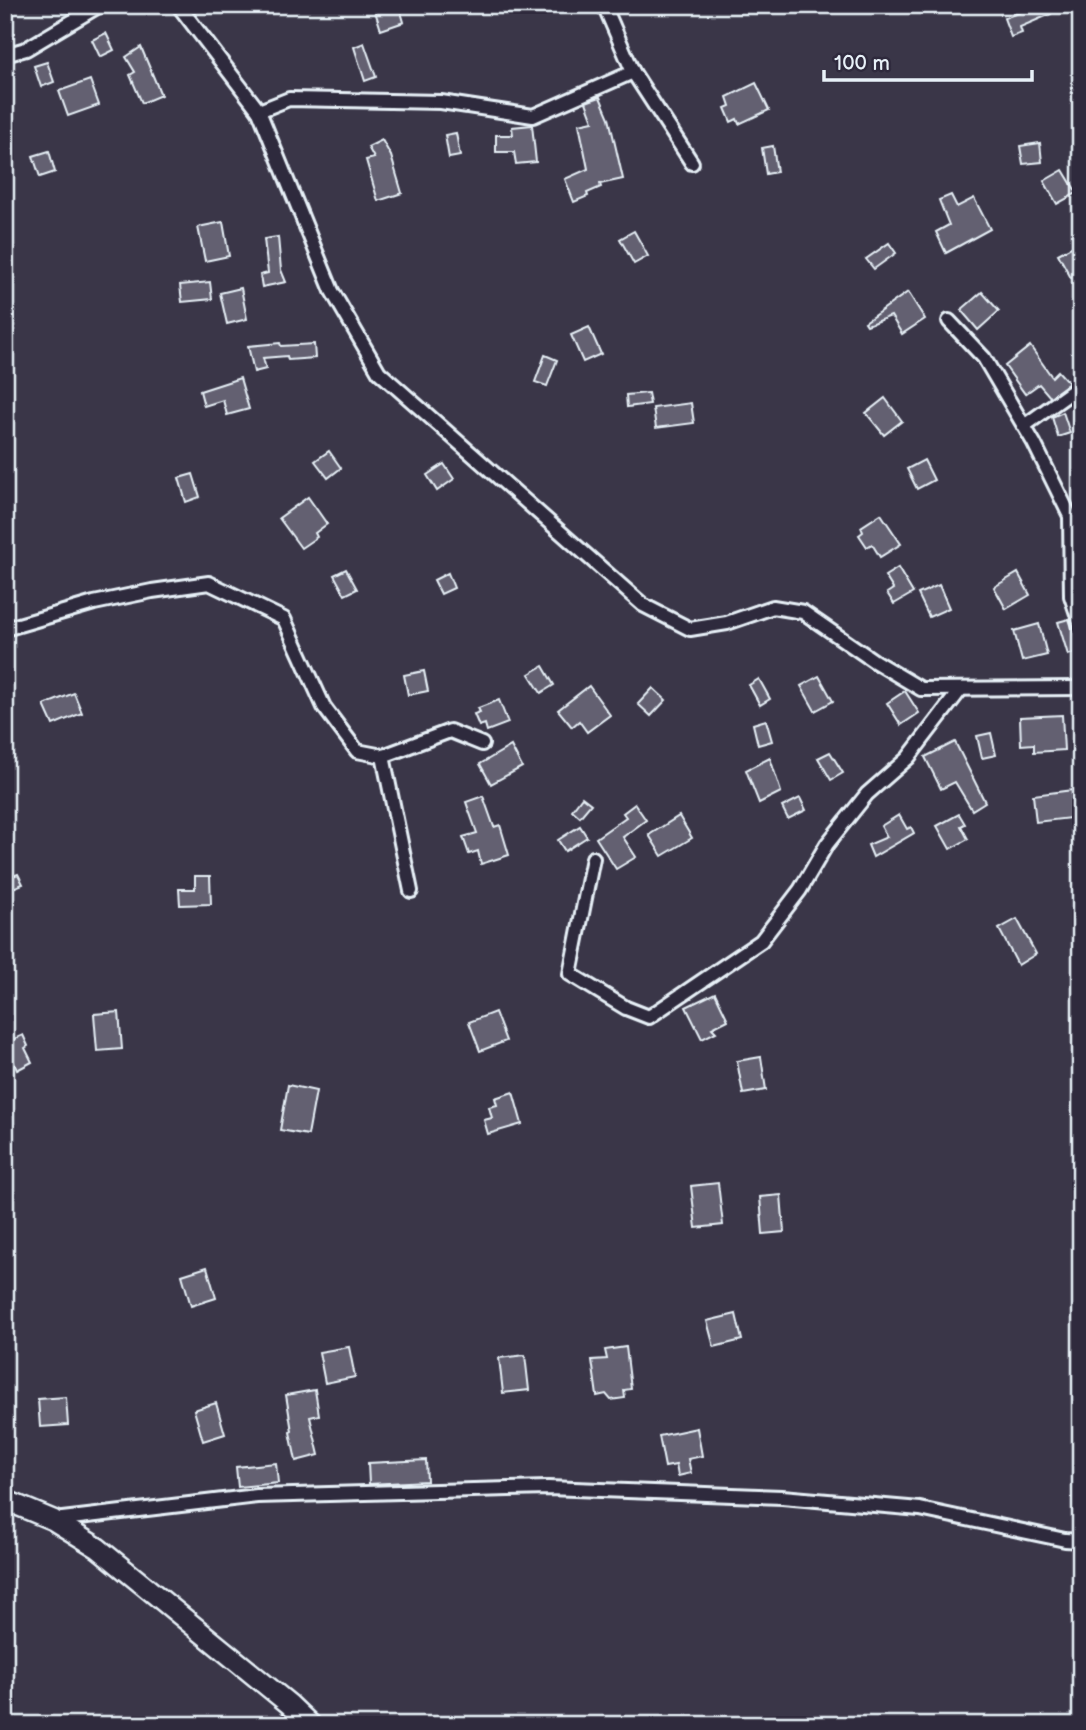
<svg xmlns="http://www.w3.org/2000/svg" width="1086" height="1730" viewBox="0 0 1086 1730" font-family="'Balsamiq Sans',sans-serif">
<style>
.building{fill:#636171;stroke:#e8f1f8;stroke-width:2}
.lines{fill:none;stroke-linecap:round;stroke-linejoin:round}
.minor-casing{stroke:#e8f1f8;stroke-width:18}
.primary-casing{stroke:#e8f1f8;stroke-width:24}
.minor{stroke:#2f2a3d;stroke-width:12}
.primary{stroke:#2f2a3d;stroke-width:19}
</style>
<rect width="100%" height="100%" fill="#3a3648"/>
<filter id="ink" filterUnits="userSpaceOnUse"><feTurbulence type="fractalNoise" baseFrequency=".0143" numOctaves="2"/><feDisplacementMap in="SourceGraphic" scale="14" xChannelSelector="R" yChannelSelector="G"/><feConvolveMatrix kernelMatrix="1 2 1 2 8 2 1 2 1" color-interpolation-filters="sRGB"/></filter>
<g filter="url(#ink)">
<g class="building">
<polygon points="373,5 399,5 404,22 381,30"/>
<polygon points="1041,5 1047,5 1051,14 1020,27 1022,33 1011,37 1004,18"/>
<polygon points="106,33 114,50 100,57 92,40"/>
<polygon points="364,43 376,77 365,81 354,47"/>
<polygon points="141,47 161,95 142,103 130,75 135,72 126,57"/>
<polygon points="47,62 54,82 41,87 34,66"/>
<polygon points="90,80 99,105 68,116 59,91"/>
<polygon points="756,83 769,110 739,124 737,119 731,122 725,108 730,106 727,97"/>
<polygon points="600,97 609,118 623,179 600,184 601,187 587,193 588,196 574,202 565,179 588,169 579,124 593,121 586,102"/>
<polygon points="532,125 536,162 516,164 514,152 496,152 496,135 513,135 512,127"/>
<polygon points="456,133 460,156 449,158 445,135"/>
<polygon points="382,140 391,156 402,193 378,201 366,160 374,158 368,147"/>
<polygon points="1040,143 1042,162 1023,164 1020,146"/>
<polygon points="773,146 777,172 766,174 762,148"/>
<polygon points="49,151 55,172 40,177 33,156"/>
<polygon points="1063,170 1077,193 1057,204 1044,181"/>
<polygon points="951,195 957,207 974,198 990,229 946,253 936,232 949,225 939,200"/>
<polygon points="223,222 229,256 205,261 198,227"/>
<polygon points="634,231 648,256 634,264 620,239"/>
<polygon points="278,237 281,270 286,282 262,287 260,275 268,273 264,239"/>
<polygon points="889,243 896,253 874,269 866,259"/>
<polygon points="1075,245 1081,256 1081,273 1071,278 1058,254"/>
<polygon points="210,282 212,299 182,302 180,285"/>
<polygon points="241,288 247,319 227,324 220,293"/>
<polygon points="908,292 925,319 902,334 891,316 867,325 865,322"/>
<polygon points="982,292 999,311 978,330 961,310"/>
<polygon points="589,327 601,354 583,362 571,335"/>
<polygon points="280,343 281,346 314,344 315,358 288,360 287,356 263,358 266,369 254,372 248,346"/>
<polygon points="1030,346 1052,377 1058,371 1069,383 1050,397 1039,384 1025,394 1005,366"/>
<polygon points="545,355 557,360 547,386 535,382"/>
<polygon points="240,378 249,409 227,415 223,400 204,406 200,391"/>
<polygon points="648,393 650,404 627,407 626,395"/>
<polygon points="885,398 902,421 884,435 866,413"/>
<polygon points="691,403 694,423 656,428 653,408"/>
<polygon points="1063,412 1070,433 1058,437 1052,417"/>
<polygon points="329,451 341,468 328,478 315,461"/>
<polygon points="924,460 934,480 917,489 907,469"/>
<polygon points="444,464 454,479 437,491 427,475"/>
<polygon points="193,474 200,497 186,502 179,478"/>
<polygon points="308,497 327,524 315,533 317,537 301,548 279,518"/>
<polygon points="881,514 901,544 880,557 872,544 867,547 859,535 863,532 861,527"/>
<polygon points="898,568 913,593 894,604 887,593 893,589 885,576"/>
<polygon points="346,569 357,589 345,595 334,575"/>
<polygon points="448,573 454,588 441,594 434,580"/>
<polygon points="1018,573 1030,595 1006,609 994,587"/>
<polygon points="939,585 949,608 929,617 918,594"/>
<polygon points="1069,619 1080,651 1068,655 1058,622"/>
<polygon points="1039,624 1047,655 1022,661 1014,631"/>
<polygon points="543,666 554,685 541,693 529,674"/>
<polygon points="424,671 428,691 408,695 404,675"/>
<polygon points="819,676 833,701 815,711 801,686"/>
<polygon points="759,679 770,699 760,705 749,685"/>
<polygon points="589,686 610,715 587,732 579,721 572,727 558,710"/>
<polygon points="653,688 666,700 651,716 638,704"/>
<polygon points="905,691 919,713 901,725 887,703"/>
<polygon points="74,693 82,713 53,725 44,705"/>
<polygon points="499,700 508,723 487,731 485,724 479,726 474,714 480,712 478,708"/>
<polygon points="1062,715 1064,750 1034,752 1034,744 1021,745 1020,717"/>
<polygon points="766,720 772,741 758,745 753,724"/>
<polygon points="991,733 996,755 982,758 977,736"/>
<polygon points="955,742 985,802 972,810 955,782 941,789 925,757"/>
<polygon points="511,746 522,767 491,784 480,764"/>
<polygon points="830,752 843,773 831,780 818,758"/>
<polygon points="770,758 781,792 759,803 746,770"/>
<polygon points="1081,789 1081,848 1074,848 1070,818 1036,822 1033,795"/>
<polygon points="483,796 494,827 500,825 509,855 481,864 478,851 469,854 463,837 477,833 466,802"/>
<polygon points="582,797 591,804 580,817 572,810"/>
<polygon points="800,798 806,810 788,819 782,807"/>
<polygon points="635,804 646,820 623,837 636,857 616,869 596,838 626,817 623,813"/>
<polygon points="959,814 965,824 961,826 968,839 950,849 937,826"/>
<polygon points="899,815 907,829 911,827 914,833 873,857 868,845 887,837 881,826"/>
<polygon points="679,816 692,838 662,856 649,835"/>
<polygon points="580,826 587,837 565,851 558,840"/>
<polygon points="18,874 23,884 5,891 5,879"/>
<polygon points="195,876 210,876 211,904 180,905 179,889 195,889"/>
<polygon points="1017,919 1036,954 1018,965 999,929"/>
<polygon points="715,993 728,1020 712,1028 716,1032 702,1039 686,1007"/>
<polygon points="119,1012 122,1049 97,1051 94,1014"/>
<polygon points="495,1012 506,1041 480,1051 469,1022"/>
<polygon points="23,1035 28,1046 25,1048 32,1062 17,1070 5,1043"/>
<polygon points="761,1057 766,1090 743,1094 737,1061"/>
<polygon points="288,1085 316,1091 308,1135 280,1130"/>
<polygon points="513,1092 522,1124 488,1134 484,1120 492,1118 489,1107 497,1105 495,1098"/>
<polygon points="718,1183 723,1225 696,1228 691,1186"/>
<polygon points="781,1195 784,1232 763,1234 760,1197"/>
<polygon points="207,1267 216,1298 191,1306 182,1275"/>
<polygon points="736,1314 742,1340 714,1347 707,1321"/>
<polygon points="349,1347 355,1377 325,1383 319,1352"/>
<polygon points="626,1347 631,1389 624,1390 625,1398 611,1400 606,1394 597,1396 592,1360 607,1359 605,1350"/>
<polygon points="525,1355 529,1390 503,1393 499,1358"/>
<polygon points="315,1390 319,1415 310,1417 319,1455 296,1461 290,1432 292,1431 286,1395"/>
<polygon points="66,1397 68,1425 40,1427 38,1399"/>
<polygon points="216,1403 225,1434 203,1441 194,1410"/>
<polygon points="697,1428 702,1456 688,1459 691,1473 678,1476 676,1465 665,1467 659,1436"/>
<polygon points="426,1460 427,1481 369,1484 368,1463"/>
<polygon points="276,1463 278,1483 238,1487 236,1467"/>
</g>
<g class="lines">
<defs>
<g id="minor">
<polyline points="178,5 259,111 332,291 379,372 643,605 690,629 727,623 773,607 803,612 874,661 921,689 1081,688"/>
<polyline points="604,5 633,72 692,163"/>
<polyline points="5,55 26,49 100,5"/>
<polyline points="259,111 289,99 441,102 533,116 633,72"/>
<polyline points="949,321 984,358 1034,443 1070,516 1071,596 1081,626"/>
<polyline points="1024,426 1081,385"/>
<polyline points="5,629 94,603 152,591 209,583 284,619 324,707 357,751 383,756"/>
<polyline points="593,858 570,974 626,1008 649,1017 761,941 800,890 827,844 867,794 908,758 961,689"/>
<polyline points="411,891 383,756 450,731 482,744"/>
<polyline points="54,1520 257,1496 548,1488 782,1497 920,1509 1065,1540 1081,1541"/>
</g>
<polyline id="primary" points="5,1500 53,1520 98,1548 289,1704 311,1725"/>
</defs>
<use href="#minor" class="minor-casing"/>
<use href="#primary" class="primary-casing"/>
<use href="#minor" class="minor"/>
<use href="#primary" class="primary"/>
</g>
</g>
<rect width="1086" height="1730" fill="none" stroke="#2f2a3d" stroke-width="28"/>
<rect x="14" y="14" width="1058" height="1702" fill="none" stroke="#e8f1f8" stroke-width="2.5" filter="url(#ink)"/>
<path d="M824 70v10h208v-10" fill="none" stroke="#e8f1f8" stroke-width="3.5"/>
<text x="834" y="70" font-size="21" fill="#e8f1f8" stroke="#2f2a3d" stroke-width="5" paint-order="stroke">100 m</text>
</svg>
